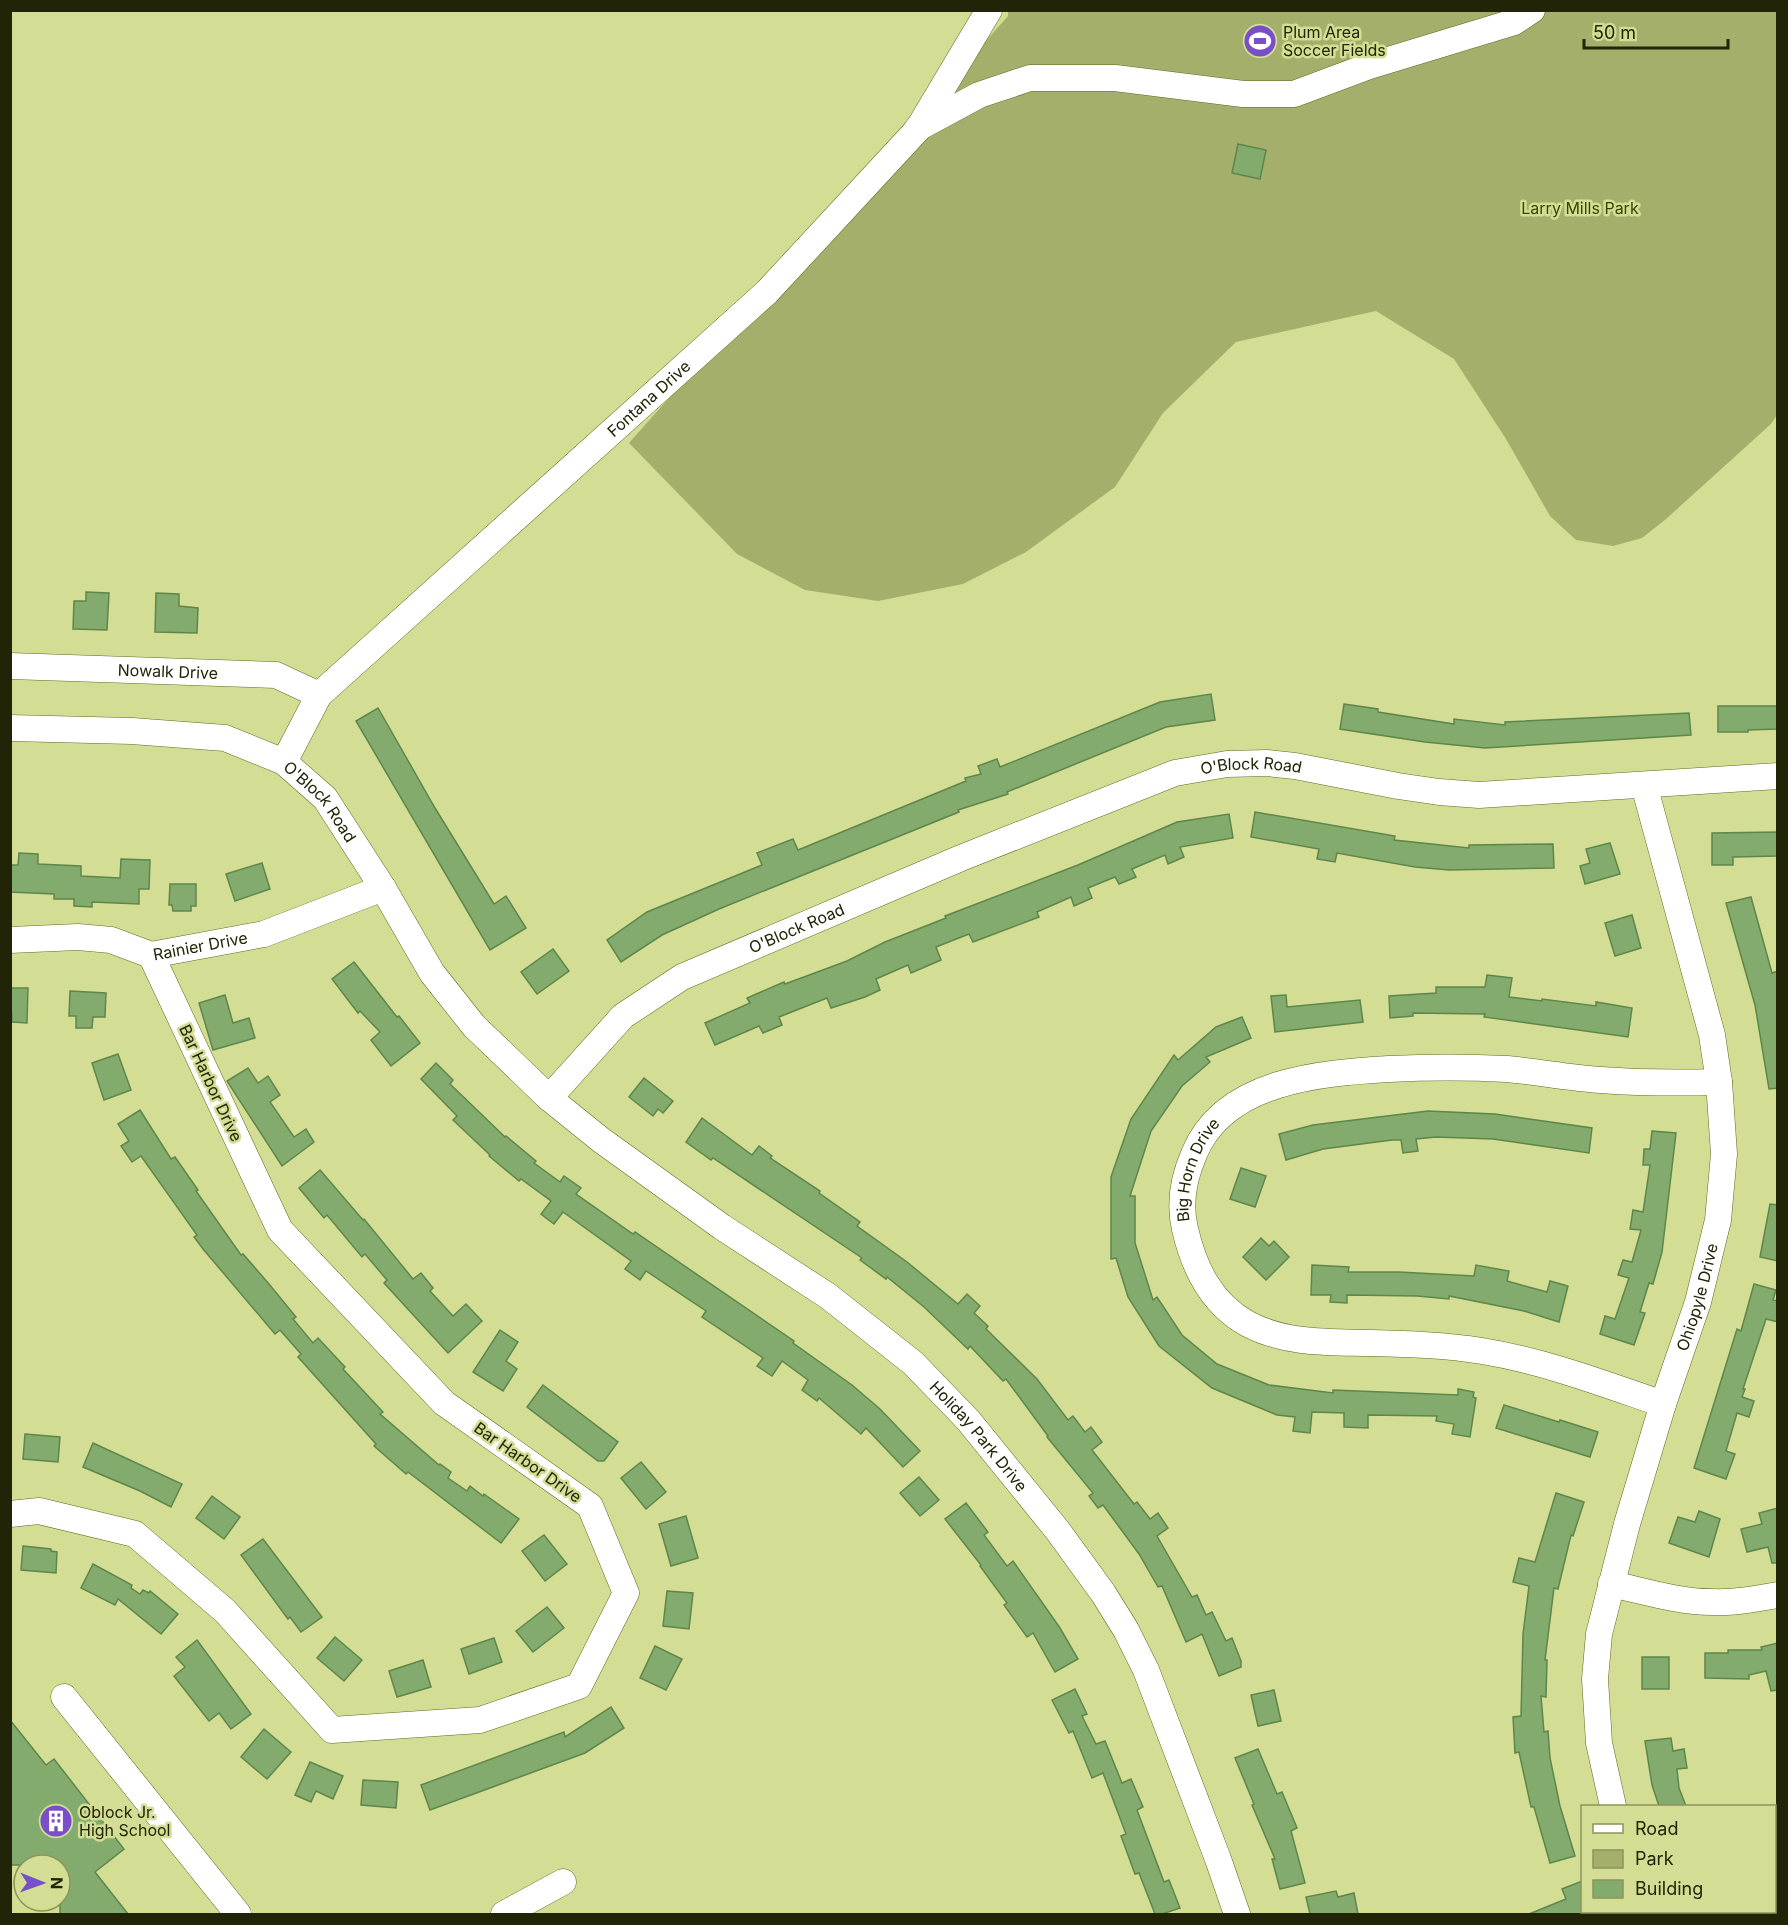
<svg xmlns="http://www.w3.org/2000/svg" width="1788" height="1925" viewBox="0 0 1788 1925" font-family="Inter,sans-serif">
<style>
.green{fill:#a5af6c}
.building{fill:#83ab6e;stroke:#5f864a;stroke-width:1.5}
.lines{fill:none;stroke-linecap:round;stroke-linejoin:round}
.minor-casing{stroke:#61691f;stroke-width:27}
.minor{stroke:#fff;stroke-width:26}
.labels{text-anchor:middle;stroke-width:5;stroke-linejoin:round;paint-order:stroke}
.poi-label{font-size:16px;fill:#212406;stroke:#d3de94;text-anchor:start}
.park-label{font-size:16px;fill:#3c4201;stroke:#d3de94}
.street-label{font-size:16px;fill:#212406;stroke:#d3de94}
</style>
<rect width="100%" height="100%" fill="#d3de94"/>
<polygon class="green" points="1008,11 1777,11 1777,415 1771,424 1666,519 1642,538 1613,546 1576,540 1550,516 1506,439 1454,359 1376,311 1236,342 1163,413 1115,487 1026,552 963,584 878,601 805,590 737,554 629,443 1008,16"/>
<g class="building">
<polygon points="1238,144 1266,150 1260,179 1232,173"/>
<polygon points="86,592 109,593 107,630 73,629 74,601 86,601"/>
<polygon points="156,593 179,594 179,606 198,608 197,633 155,632"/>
<polygon points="1211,694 1215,720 1166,727 1007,792 1008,794 958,810 959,812 719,909 662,935 621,962 607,940 647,912 762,865 757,853 793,839 798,850 966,781 965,778 981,774 978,766 997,759 1000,767 1160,702"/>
<polygon points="1344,704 1378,709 1378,712 1454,724 1454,719 1505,725 1505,722 1689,713 1691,735 1485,748 1425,742 1340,729"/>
<polygon points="1718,706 1778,706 1778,729 1748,730 1748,732 1718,732"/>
<polygon points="378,708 435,808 494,904 506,896 526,928 490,950 356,721"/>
<polygon points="1255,812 1395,836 1394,840 1469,848 1469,845 1553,844 1554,868 1449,870 1415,867 1337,853 1335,862 1317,859 1319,849 1251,837"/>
<polygon points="1229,814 1233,838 1180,847 1184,857 1168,864 1165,855 1132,869 1136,877 1119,884 1115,877 1088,888 1092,898 1074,906 1071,897 1037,912 1039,917 973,942 969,934 936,947 941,960 911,973 908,965 876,979 880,990 865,997 831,1008 827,998 779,1017 782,1025 763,1033 759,1026 715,1045 705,1023 750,1003 747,998 784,982 785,984 847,961 885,942 946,918 945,916 1078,865 1177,822"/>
<polygon points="1778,832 1778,856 1733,857 1733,865 1712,865 1712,833"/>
<polygon points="1610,843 1620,874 1585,884 1580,866 1590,863 1586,849"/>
<polygon points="19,853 38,854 38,864 81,866 81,876 120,878 121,859 150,860 149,889 139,889 139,904 92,902 92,907 74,906 74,899 54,899 54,894 10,892 10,865 18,865"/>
<polygon points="262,863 270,889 235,901 226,874"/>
<polygon points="170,884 196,884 196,906 191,906 191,911 173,911 172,905 169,905"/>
<polygon points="1751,897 1772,973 1778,971 1778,1088 1769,1089 1755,1005 1726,903"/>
<polygon points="1632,915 1641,948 1615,956 1605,923"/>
<polygon points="553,949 569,971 537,994 521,972"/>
<polygon points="354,962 397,1017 399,1016 420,1043 391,1066 371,1040 380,1032 360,1011 358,1013 332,979"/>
<polygon points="1487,975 1512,978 1509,997 1542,1001 1542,999 1596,1006 1596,1002 1632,1008 1628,1037 1484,1017 1485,1014 1413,1013 1413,1016 1390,1018 1389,996 1436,993 1436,987 1485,987"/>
<polygon points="10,988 28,988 27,1023 12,1022"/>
<polygon points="70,991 106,993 105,1017 93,1017 92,1028 76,1028 76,1016 69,1016"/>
<polygon points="225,995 233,1023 249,1018 255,1038 213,1050 199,1003"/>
<polygon points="1286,995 1287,1007 1360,1000 1363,1022 1275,1032 1271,996"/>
<polygon points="1242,1017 1251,1038 1206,1057 1210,1062 1182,1086 1151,1131 1130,1196 1135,1196 1135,1243 1153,1300 1157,1297 1182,1335 1217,1364 1269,1385 1333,1393 1333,1390 1458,1395 1458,1389 1474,1392 1473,1397 1476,1398 1470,1437 1452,1434 1454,1424 1436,1421 1437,1416 1368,1415 1368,1428 1344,1427 1344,1413 1312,1412 1310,1433 1293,1431 1295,1417 1277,1415 1212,1388 1159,1346 1128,1297 1116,1258 1111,1259 1111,1177 1131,1119 1174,1055 1178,1060 1216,1027"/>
<polygon points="118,1054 131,1090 104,1100 92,1063"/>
<polygon points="436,1063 453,1080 450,1084 505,1137 506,1136 536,1161 534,1163 560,1182 564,1176 581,1188 576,1194 633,1234 635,1232 794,1341 793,1343 852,1385 880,1409 920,1451 903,1467 866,1428 861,1434 819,1398 817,1401 802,1390 808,1380 782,1361 772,1376 757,1366 763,1358 702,1317 706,1311 646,1271 640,1280 625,1269 631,1261 563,1212 554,1224 541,1214 551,1201 521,1179 519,1181 489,1156 490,1155 453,1120 457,1116 421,1079"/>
<polygon points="248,1068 258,1083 268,1076 280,1095 270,1102 294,1137 306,1129 314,1142 282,1166 227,1081"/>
<polygon points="644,1078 673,1101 663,1113 658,1109 653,1116 629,1097"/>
<polygon points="140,1110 171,1159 175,1157 198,1190 196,1191 241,1255 243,1254 269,1284 296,1317 293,1319 313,1343 318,1338 345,1367 343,1369 383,1412 380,1414 439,1465 440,1464 451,1472 448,1478 467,1491 470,1486 483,1496 484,1494 519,1519 501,1543 408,1472 406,1474 374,1446 376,1444 298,1357 301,1354 280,1330 275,1334 203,1249 194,1237 197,1235 141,1156 132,1162 121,1146 129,1141 118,1124"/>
<polygon points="1428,1111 1495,1114 1592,1128 1589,1153 1493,1139 1436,1137 1416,1139 1418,1151 1403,1153 1401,1140 1392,1140 1323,1149 1286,1160 1279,1134 1313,1125"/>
<polygon points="702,1118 752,1155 759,1146 772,1156 770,1158 820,1191 819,1193 860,1222 857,1226 907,1262 958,1304 967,1294 980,1306 974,1313 988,1326 986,1329 1037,1379 1068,1420 1073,1416 1085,1432 1091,1427 1102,1442 1092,1450 1134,1504 1137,1502 1150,1519 1158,1513 1168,1528 1157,1536 1192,1597 1197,1595 1206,1615 1212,1612 1226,1641 1232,1638 1241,1661 1241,1667 1219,1676 1202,1634 1186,1642 1162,1586 1158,1587 1139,1554 1103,1505 1098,1508 1089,1496 1093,1493 1047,1437 1048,1436 1006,1379 1003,1381 970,1346 968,1349 924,1307 887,1277 886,1279 860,1260 862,1258 713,1158 711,1160 686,1142"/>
<polygon points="1652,1131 1676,1133 1662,1252 1653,1284 1649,1283 1640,1312 1645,1313 1634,1345 1600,1334 1605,1316 1615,1319 1629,1278 1618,1275 1623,1260 1632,1262 1641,1230 1630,1229 1633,1210 1643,1212 1650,1165 1643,1165 1644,1149 1650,1149"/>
<polygon points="1241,1168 1266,1176 1255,1207 1230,1199"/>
<polygon points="320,1170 363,1220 364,1219 413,1279 421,1273 433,1288 430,1291 453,1316 466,1304 482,1321 448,1353 384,1283 387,1280 365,1254 362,1257 327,1215 324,1218 299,1188"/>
<polygon points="1770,1204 1778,1205 1778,1261 1760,1257"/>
<polygon points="1261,1238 1269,1246 1274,1241 1289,1257 1266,1280 1243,1257"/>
<polygon points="1312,1265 1349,1267 1348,1272 1399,1272 1474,1276 1476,1265 1509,1271 1507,1281 1547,1292 1550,1281 1568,1286 1559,1322 1524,1311 1449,1296 1449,1299 1417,1296 1347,1295 1347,1303 1330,1302 1331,1295 1311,1295"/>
<polygon points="1754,1284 1776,1290 1773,1300 1778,1301 1778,1322 1766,1319 1743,1389 1745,1389 1742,1397 1754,1401 1749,1417 1737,1413 1726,1451 1735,1454 1726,1479 1694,1468 1737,1329 1741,1331"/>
<polygon points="500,1330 518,1342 506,1361 517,1369 503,1391 473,1372"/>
<polygon points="543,1385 618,1442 604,1461 598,1461 527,1407"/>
<polygon points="1504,1405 1559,1422 1560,1420 1598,1432 1590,1457 1496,1428"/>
<polygon points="25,1434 60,1437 58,1462 23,1459"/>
<polygon points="93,1443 182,1484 171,1507 140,1491 83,1467"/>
<polygon points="641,1462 666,1492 646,1509 621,1478"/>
<polygon points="919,1477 939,1500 920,1516 900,1493"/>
<polygon points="1556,1493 1584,1502 1573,1536 1571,1535 1558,1589 1554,1588 1545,1660 1547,1660 1546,1697 1541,1696 1544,1732 1548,1731 1550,1758 1560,1806 1575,1856 1550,1863 1534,1807 1531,1807 1519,1752 1515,1753 1513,1717 1521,1716 1523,1634 1529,1586 1513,1582 1519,1558 1535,1562"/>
<polygon points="212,1496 240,1517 224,1539 196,1518"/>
<polygon points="966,1503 988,1532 984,1535 1007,1566 1013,1561 1060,1628 1078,1659 1055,1672 1033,1633 1027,1637 1004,1605 1007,1603 980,1566 981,1565 945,1519"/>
<polygon points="1778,1508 1778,1563 1772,1563 1768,1547 1747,1552 1741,1529 1762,1524 1759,1513"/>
<polygon points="1699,1511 1720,1519 1709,1557 1669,1543 1678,1517 1695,1522"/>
<polygon points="686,1516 698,1558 671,1566 659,1524"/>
<polygon points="544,1535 567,1564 545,1581 522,1551"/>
<polygon points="263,1539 322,1617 301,1632 290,1617 288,1619 241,1555"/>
<polygon points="23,1546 51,1549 51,1551 57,1552 56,1573 21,1570"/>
<polygon points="93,1564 132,1585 131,1588 140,1594 143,1590 149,1593 150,1591 178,1614 161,1634 118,1599 115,1605 81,1588"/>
<polygon points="667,1591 693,1593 689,1629 663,1626"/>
<polygon points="547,1607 564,1628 533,1652 516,1631"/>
<polygon points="335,1637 362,1660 344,1681 317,1658"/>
<polygon points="494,1638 502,1662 469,1674 461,1649"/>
<polygon points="197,1640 251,1714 231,1729 219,1713 209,1721 174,1676 185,1667 176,1657"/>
<polygon points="1778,1643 1778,1690 1771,1691 1766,1671 1749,1675 1749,1679 1705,1678 1705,1653 1728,1653 1728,1650 1762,1650 1761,1647"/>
<polygon points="655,1646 682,1659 666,1690 640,1678"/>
<rect x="1642" y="1657" width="27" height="32"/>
<polygon points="423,1660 431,1687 397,1697 389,1671"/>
<polygon points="1075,1689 1087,1714 1082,1716 1096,1744 1105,1741 1122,1783 1131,1779 1143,1807 1137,1810 1164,1882 1169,1880 1180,1908 1162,1914 1155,1914 1139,1873 1135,1874 1121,1836 1126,1834 1103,1773 1092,1778 1073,1731 1069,1733 1052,1700"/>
<polygon points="1274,1690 1281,1721 1258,1726 1251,1695"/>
<polygon points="611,1707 624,1728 585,1753 430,1810 421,1785 564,1732 565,1737"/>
<polygon points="10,1720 46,1765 54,1759 124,1849 95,1872 128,1914 60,1914 60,1865 10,1865"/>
<polygon points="264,1729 291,1752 267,1779 241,1757"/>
<polygon points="1671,1738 1673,1751 1684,1749 1687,1768 1677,1769 1679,1788 1686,1806 1659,1806 1652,1785 1645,1741"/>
<polygon points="1258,1749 1277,1794 1282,1792 1297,1828 1291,1831 1305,1883 1280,1889 1272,1859 1275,1859 1252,1805 1254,1804 1235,1758"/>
<polygon points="310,1762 343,1776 333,1799 316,1791 311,1802 295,1795"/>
<polygon points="363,1780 398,1782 396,1808 361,1805"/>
<polygon points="1582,1881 1582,1914 1529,1914 1566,1899 1562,1889"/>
<polygon points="1336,1891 1338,1897 1354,1893 1358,1914 1310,1914 1306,1897"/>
</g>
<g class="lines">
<defs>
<g id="minor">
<polyline points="918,128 979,95 1030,78 1115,78 1243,94 1294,94 1369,66 1514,22 1532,10"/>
<path id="s1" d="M10,666l266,9 43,20"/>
<path id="s2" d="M10,728l122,3 93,7 59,24 41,36 58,90 49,85 42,53 75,72 74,-82 59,-39 279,-119 214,-85 52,-9 40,-1 28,3 103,20 41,6 40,3 299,-19"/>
<path id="s3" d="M284,762l35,-67 448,-403 151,-163 71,-119"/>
<path id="s4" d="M10,940l68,-3 33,3 40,15 113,-21 119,-46"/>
<path id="s5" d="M549,1098l52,42 121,87 106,69 85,67 55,57 90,111 45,62 23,37 20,40 72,189 19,55"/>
<path id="s6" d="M1663,1404c-59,-20 -119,-43 -181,-53 -37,-6 -75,-7 -112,-8 -41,-1 -84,1 -122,-19 -37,-20 -54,-56 -63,-95 -6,-25 -1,-52 9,-75 30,-74 127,-81 195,-85 40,-2 79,-2 118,0 32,3 63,9 94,11 40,3 79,3 118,2"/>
<polyline points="10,1514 39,1511 135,1534 225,1611 332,1730 480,1720 579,1686 626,1593 590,1506 444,1403 280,1230 151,955"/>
<path d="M1611,1584c33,7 67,18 101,18 22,1 44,-3 66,-7"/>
<polyline points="64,1697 238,1914"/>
<path id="s7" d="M1613,1806l-14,-63 -4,-64 4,-45 28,-110 36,-120 35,-102 20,-82 6,-66 -5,-72 -7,-47 -68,-250"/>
<polyline points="1652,1912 1654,1914"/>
<polyline points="504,1914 563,1882"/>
</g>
</defs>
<use href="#minor" class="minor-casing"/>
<use href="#minor" class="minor"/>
</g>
<defs>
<symbol id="stadium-disc" viewBox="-11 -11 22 22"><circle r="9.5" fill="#784fc8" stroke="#d3de94"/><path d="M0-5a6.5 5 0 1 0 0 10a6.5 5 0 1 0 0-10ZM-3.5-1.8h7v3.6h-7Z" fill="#fff"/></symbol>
<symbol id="building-disc" viewBox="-11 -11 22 22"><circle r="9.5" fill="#784fc8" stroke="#d3de94"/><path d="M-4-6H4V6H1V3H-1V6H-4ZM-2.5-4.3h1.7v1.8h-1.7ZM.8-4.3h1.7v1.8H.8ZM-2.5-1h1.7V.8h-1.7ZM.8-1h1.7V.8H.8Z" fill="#fff"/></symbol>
</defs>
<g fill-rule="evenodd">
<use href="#stadium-disc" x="1241" y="22" width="38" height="38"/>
<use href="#building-disc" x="37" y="1802" width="38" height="38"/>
</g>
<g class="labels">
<g class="poi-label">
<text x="1283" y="38">Plum Area<tspan x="1283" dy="18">Soccer Fields</tspan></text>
<text x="79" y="1818">Oblock Jr.<tspan x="79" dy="18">High School</tspan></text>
</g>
<g class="park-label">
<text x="1580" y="214">Larry Mills Park</text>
</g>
<g class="street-label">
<text dy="6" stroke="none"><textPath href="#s3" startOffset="519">Fontana Drive</textPath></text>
<text dy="6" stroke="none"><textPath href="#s1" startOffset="158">Nowalk Drive</textPath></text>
<text dy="6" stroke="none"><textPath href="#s2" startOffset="1502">O'Block Road</textPath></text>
<text dy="6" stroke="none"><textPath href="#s2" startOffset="333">O'Block Road</textPath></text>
<text dy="6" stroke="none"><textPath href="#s2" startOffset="1016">O'Block Road</textPath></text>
<text dy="6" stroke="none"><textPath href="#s4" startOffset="194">Rainier Drive</textPath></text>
<text transform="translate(211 1083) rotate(65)" y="6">Bar Harbor Drive</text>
<text dy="6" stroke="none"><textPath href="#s6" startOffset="606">Big Horn Drive</textPath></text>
<text dy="6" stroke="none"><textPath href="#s7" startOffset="525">Ohiopyle Drive</textPath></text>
<text dy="6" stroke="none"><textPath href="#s5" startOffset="549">Holiday Park Drive</textPath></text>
<text transform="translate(528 1462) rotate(35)" y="6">Bar Harbor Drive</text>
</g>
</g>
<rect width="1788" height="1925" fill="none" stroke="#212406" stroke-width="24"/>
<rect x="1581" y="1805" width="195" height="108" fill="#d3de94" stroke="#8c945b" stroke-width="1.5"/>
<rect x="1593" y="1824" width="30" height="9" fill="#ffffff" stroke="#8c945b" stroke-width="1.5"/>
<text x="1635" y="1835" font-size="18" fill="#212406">Road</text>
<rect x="1593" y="1850" width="30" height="18" fill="#a5af6c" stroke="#8c945b" stroke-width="1.5"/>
<text x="1635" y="1865" font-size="18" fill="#212406">Park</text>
<rect x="1593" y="1880" width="30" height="18" fill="#83ab6e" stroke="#8c945b" stroke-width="1.5"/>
<text x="1635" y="1895" font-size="18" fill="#212406">Building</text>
<g transform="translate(42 1883) rotate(91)"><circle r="28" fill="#d3de94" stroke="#8c945b" stroke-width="1.5"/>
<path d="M0-4.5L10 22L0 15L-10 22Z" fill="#784fc8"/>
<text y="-9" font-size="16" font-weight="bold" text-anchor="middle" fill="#212406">N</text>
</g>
<path d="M1584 39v9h144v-9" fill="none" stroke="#212406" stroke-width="3"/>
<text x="1593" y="39" font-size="18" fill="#212406" stroke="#d3de94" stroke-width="4.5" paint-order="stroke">50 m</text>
</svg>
